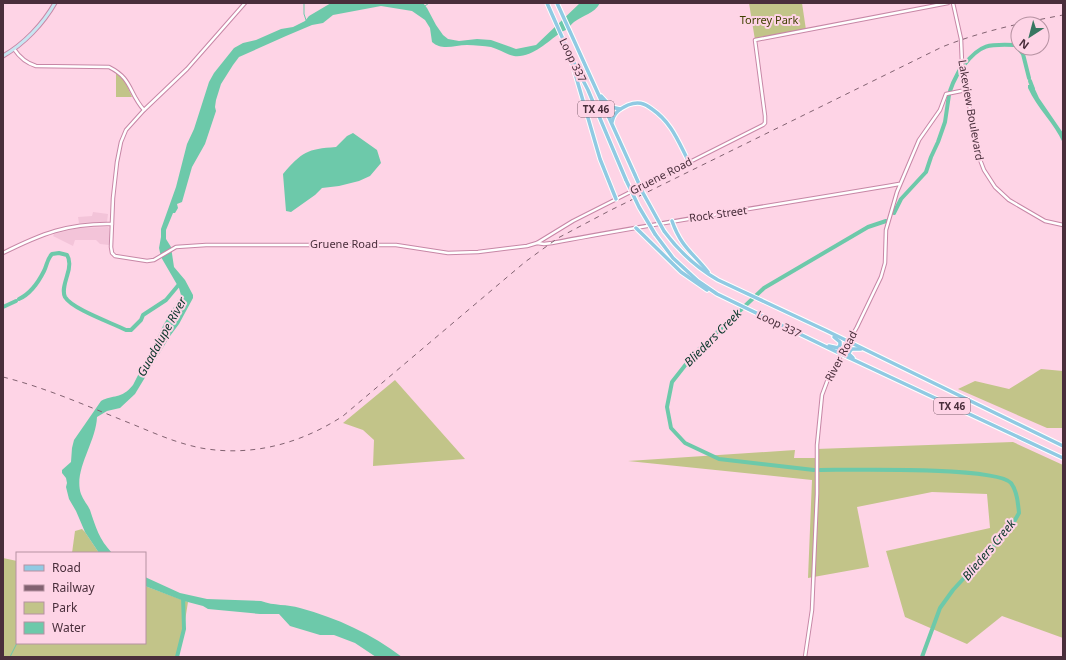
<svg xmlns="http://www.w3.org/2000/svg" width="1066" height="660" viewBox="0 0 1066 660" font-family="'Noto Sans',sans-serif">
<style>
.built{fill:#f3c4d9}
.green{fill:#c2c489}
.water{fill:#6dc9aa}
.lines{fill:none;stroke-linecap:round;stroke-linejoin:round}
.stream{stroke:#6dc9aa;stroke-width:1}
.river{stroke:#6dc9aa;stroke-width:4}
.tertiary-casing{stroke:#c787a6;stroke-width:4.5}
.secondary-casing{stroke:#c787a6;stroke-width:5}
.primary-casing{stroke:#fff;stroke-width:5.5}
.tertiary{stroke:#fff;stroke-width:2.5}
.secondary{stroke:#c8e5f1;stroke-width:3}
.primary{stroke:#90cae3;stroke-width:3.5}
.rail{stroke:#826271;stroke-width:1;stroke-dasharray:5 5;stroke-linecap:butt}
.primary-bridge-casing{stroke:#fff;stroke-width:5.5;stroke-linecap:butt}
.primary-bridge{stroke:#90cae3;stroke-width:3.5}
.labels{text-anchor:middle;stroke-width:4;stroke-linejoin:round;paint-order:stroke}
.shield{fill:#fed4e6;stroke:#7f606e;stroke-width:1}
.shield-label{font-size:10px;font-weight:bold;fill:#492e3b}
.park-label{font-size:11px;fill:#424102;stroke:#fed4e6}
.street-label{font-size:11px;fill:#492e3b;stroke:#fed4e6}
.water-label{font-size:12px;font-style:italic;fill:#093529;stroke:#fed4e6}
</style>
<rect width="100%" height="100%" fill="#fed4e6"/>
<g class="built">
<polygon points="93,212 108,214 107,222 79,223 78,217 92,216"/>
<polygon points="108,227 109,228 109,245 100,244 96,240 75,240 73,246 53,236 54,234 78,228"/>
</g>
<g class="green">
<polygon points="749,3 802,3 806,30 755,40"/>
<polygon points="116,73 125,81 132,97 116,97"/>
<polygon points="1041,369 1063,371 1063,428 1047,428 958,389 975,381 1009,389"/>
<polygon points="395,380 465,459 373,466 374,440 363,430 343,423"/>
<polygon points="1013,442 1063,465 1063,638 1002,616 967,644 905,617 886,551 990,528 987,494 932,492 857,507 869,567 808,578 812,480 628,461 795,450 794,458 815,458 816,449"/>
<polygon points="82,529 85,532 99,553 72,553 75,531"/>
<polygon points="3,558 17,561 17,643 145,643 145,586 188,602 184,627 176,657 3,657"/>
</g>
<g class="water">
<path d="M331,3h92l4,5 9,17 7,10 5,4 11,2 18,-2 14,1 25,9 20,-4 44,-42h20c-6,11 -17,12 -26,19 -3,2 -4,5 -7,7 -2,2 -5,2 -7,4 -13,9 -28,25 -46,23 -7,-1 -15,-7 -23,-9 -7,-1 -16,-2 -24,-2 -12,0 -25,6 -35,-3l-2,-14 -5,-8 -13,-9 -31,-5 -48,9 -10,8 -11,2 -26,11 -47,21 -6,8 -12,19 -5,16 -1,7 1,4 -11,33 -13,23 -10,35 -5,2 1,4 -3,5h-2l-7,17v9l5,8 3,20 11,13 8,15v3l-14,26 -9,12 -35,58 -15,14 -13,3 -10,6c-1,26 -24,53 -16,77 2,6 7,11 9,16 6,18 9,29 22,43h-13l-14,-21 -9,-21 -7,-12 -3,-12 1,-4 -1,-5 -4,-5v-3l9,-8 1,-14 2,-8 27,-39c12,-7 20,-1 32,-16l31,-61 17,-29 -2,-7 -18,-31 -2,-9 2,-11v-8l15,-42 11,-43 7,-15 15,-47 5,-9 20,-25 9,-5 13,-3 25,-11 12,-2 12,-6 4,-5z"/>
<path d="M1028,85h5l6,13 24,35v10c-9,-20 -26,-35 -35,-55z"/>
<path d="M353,133l24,17 4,13 -11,13 -11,5 -20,5 -17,2 -7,7 -24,17 -5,-1 -3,-37c19,-22 24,-25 53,-27l11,-11z"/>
<path d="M145,577l35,16 27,6 54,2c13,5 26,3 39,7 37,10 72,26 102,49h-26l-21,-14 -21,-8h-14l-30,-9 -11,-12h-19l-52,-5 -5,-3 -19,-5 -39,-15z"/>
</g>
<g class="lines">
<g class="stream">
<polyline points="304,3 304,14 306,20"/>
<polyline points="425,6 429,3"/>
<polyline points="10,657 17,643"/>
</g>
<g class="river">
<path d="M964,65c17,-22 26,-21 52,-20l7,9 6,24"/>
<polyline points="1030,81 1033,89"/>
<polyline points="950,91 953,83 960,69"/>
<polyline points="894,213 901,199 926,172 931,157 938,142 945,122 949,95"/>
<path d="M19,299c11,-5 20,-18 25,-28 3,-6 3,-12 8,-17l7,-1 8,2c4,6 2,15 0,21 -2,7 -5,15 -2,21 7,12 47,26 61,33h5l10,-10 2,-5 23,-15 15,-18"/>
<polyline points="3,307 16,301"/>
<polyline points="814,470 719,459 685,443 671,428 667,407 672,382 694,354 764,288 868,227 886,221"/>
<path d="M820,470c29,0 176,-4 191,13 6,8 7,20 8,30l-8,14 -58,63 -13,18 -18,49"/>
<polyline points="177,657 184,629 183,596"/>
</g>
<defs>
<g id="tertiary">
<polyline points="245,3 187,69 144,110 126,130 121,142 117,162 113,198 111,247 112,253 115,256 147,261 154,260 176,247 206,245 396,245 448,253 478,252 527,246 537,243 573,221 763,125 765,123 765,116 755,40 948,3"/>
<polyline points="953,3 961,39 962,63 970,109 979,157 984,170 995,187 1009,200 1045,221 1063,225"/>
<path d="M14,49c6,9 12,14 22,17l73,1c24,12 19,25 35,43"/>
<path d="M537,243l7,1 8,-1c115,-22 231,-39 347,-59"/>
<path d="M3,253c38,-19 65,-30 109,-29"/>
<polyline points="805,657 812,610 817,494 817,445 822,395 828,379 857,327 881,277 885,263 886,230 897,192 919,140 940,110 946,94 966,90"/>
</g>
<path id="secondary" d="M3,56c21,-12 40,-32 52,-53"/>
<g id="primary">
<polyline points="547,3 570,55 588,90 626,180"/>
<polyline points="557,3 635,175"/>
<polyline points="572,63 600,159 616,199"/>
<polyline points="601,96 611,107 620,109"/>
<path d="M612,122c2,-10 8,-13 16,-17 10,-4 16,-2 24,4 20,14 26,32 37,53"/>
<path d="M672,221c9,26 21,32 36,51"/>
<polyline points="636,228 681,272 707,290"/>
<path d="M664,231c14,19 33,37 54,49l109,51 236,115"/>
<polyline points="655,234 673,258 686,270 698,281 717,294 841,354 1063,458"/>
<polyline points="829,346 838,348 840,345 840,342 834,337"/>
<polyline points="853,358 849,354 850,351 852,349 861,349"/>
</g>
</defs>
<use href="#tertiary" class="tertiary-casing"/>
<use href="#secondary" class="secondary-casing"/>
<use href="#primary" class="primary-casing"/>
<use href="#tertiary" class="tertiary"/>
<use href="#secondary" class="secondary"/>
<use href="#primary" class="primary"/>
<path class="rail" d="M3,377c44,11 86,30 129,47 22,9 44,19 69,24 50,9 99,-4 142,-32l182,-154 33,-24 51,-27 333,-164c40,-16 79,-24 121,-32"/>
<defs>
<g id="primary-bridge">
<polyline points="635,175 643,193 664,231"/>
<polyline points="626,180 639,207 655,234"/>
</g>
</defs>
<use href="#primary-bridge" class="primary-bridge-casing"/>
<use href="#primary-bridge" class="primary-bridge"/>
</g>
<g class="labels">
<g class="shield">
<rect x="578" y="101" width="36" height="16" rx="3"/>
<rect x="934" y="398" width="36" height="16" rx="3"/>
</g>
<g class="shield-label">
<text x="596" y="113">TX 46</text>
<text x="952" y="410">TX 46</text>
</g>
<g class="park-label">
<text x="769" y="24">Torrey Park</text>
</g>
<g class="street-label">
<text transform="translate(573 60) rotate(64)" y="4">Loop 337</text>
<text transform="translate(971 110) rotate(80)" y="4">Lakeview Boulevard</text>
<text transform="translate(661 176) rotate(-27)" y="4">Gruene Road</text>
<text transform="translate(718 214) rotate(-8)" y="4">Rock Street</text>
<text x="344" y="248">Gruene Road</text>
<text transform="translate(779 324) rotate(26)" y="4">Loop 337</text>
<text transform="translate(841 356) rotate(-62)" y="4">River Road</text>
</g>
<g class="water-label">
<text transform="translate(162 337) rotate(-61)" y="4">Guadalupe River</text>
<text transform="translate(713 338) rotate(-45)" y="4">Blieders Creek</text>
<text transform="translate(989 550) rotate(-50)" y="4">Blieders Creek</text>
</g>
</g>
<rect width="1066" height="660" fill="none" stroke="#492e3b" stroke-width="8"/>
<rect x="16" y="552" width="130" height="92" fill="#fed4e6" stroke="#b692a2"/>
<rect x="24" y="565" width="20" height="6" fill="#90cae3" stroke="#b692a2"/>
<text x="52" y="572" font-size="12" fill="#492e3b">Road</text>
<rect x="24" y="585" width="20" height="6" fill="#826271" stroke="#b692a2"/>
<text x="52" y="592" font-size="12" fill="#492e3b">Railway</text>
<rect x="24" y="602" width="20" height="12" fill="#c2c489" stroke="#b692a2"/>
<text x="52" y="612" font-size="12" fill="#492e3b">Park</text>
<rect x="24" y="622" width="20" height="12" fill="#6dc9aa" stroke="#b692a2"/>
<text x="52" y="632" font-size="12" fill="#492e3b">Water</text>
<g transform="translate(1030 36) rotate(216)"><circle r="19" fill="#fed4e6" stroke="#b692a2"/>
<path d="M0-3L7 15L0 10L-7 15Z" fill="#387661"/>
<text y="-6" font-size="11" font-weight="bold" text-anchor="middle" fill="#492e3b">N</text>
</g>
</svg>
